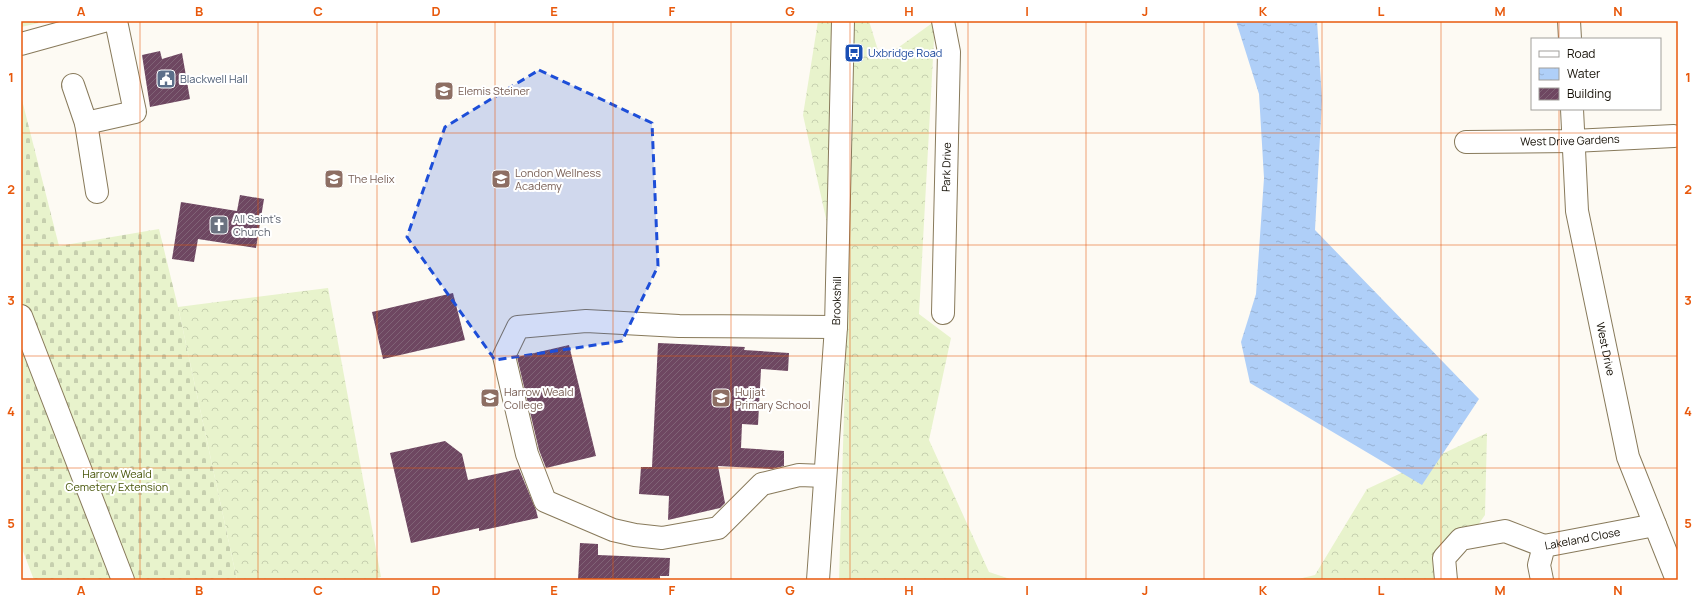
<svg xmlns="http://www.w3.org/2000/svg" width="1699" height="601" viewBox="0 0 1699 601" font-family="Manrope,sans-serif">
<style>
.forest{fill:url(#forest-crowns)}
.cemetery{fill:url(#cemetery-stones)}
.water{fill:url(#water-ripples)}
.building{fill:url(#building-hatch)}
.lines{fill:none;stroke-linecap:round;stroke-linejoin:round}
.minor-casing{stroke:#887a5b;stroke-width:24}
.major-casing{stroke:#887a5b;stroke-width:24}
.minor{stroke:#fff;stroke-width:22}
.major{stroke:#fff;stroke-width:22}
.marked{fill:#1d4ed8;fill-opacity:0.2;stroke:#1d4ed8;stroke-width:3;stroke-dasharray:8 5;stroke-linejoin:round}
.grid{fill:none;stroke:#e8590c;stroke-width:1;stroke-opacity:0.55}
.labels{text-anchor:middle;stroke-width:4;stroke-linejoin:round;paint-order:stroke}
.transit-label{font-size:11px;fill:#164399;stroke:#fff;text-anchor:start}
.service-label{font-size:11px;fill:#4e5e75;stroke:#fff;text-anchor:start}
.education-label{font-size:11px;fill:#785e54;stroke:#fff;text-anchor:start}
.street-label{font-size:11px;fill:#130e04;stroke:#fff}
.worship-label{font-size:11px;fill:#5b616d;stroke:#fff;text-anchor:start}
.park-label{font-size:11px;fill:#49570b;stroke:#fff}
.neatline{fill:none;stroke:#e8590c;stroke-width:1.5}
.grid-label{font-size:13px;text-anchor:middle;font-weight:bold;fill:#e8590c}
</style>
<defs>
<pattern id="forest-crowns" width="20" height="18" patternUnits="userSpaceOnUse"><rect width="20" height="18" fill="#e8f3cc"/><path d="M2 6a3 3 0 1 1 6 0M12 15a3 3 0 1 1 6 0" fill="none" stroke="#c6cfae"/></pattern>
<pattern id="cemetery-stones" width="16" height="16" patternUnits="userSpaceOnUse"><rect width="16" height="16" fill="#e8f3cc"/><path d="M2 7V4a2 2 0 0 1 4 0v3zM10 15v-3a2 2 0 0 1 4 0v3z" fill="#c6cfae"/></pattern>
<pattern id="water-ripples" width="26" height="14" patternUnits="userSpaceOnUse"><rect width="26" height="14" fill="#afcff8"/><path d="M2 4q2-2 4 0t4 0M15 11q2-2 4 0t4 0" fill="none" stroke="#96b1d3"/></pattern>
<pattern id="building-hatch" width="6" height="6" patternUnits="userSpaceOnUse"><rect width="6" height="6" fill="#6e4761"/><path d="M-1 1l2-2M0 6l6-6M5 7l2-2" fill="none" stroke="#806376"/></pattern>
</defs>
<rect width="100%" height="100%" fill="#fdfaf3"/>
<g class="forest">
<polygon points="818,21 869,21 881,60 935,21 919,314 951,338 929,440 989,572 1013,580 839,580 847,313 803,115"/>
<polygon points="328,288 381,577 365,580 237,580 178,307"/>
<polygon points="1487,433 1485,515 1439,580 1294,580 1315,575 1367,489"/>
</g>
<g class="cemetery">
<polygon points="21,21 48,21 21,27"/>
<polygon points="21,96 59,246 159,229 178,307 237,580 34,580 21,546"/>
</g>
<polygon class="water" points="1236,21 1317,21 1322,100 1315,230 1479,399 1422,485 1250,383 1241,342 1256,294 1264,178 1259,94"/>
<g class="building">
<polygon points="160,51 162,59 182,53 190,99 150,107 142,55"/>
<polygon points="240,195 264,199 256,248 198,239 194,262 172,259 181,202 237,211"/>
<polygon points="453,293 465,340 383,359 372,312"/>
<polygon points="658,343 745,347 744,350 789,353 788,371 761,369 758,425 742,424 741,448 784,451 784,466 772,469 718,466 725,503 720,508 668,520 669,496 639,494 641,467 652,467"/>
<polygon points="569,345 596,456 546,468 539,450 517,357"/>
<polygon points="445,441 462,454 468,480 519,469 536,510 538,518 479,531 479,528 411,543 390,453"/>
<polygon points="580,543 598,544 598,555 670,558 669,576 660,576 660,580 578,580"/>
</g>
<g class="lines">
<defs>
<g id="minor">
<polyline points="1569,21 1570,39"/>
<polyline points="73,85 86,123 97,192"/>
<path id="s1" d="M1572,109l5,102 51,246 49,123"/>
<polyline points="86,123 135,112 116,21"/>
<path id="s2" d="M1466,142l107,-1 101,-5"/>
<path id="s3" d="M943,313l6,-261 -6,-31"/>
<polyline points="21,316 123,580"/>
<polyline points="825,476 799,475 762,484 718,528 662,538 635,535 613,530 545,501 527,454 504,356 518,327 586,321 679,326 836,327"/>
<polyline points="1446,580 1444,558 1461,539 1505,531 1544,546"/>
<path id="s4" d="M1542,580l-3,-15 5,-19 111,-21"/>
</g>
<g id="major">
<polyline points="21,44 104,21"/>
<path id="s5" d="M818,580l18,-253 7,-306"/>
</g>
</defs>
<use href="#minor" class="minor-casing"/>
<use href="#major" class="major-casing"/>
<use href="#minor" class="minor"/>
<use href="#major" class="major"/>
</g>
<path class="marked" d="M539,70l113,53 6,143 -36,75 -127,19 -88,-123 38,-110z"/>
<path class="grid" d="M140,21v559M258,21v559M377,21v559M495,21v559M613,21v559M731,21v559M850,21v559M968,21v559M1086,21v559M1204,21v559M1322,21v559M1441,21v559M1559,21v18M1559,109v471M21,133h1657M21,245h1657M21,356h1657M21,468h1657"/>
<defs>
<symbol id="bus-square" viewBox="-11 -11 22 22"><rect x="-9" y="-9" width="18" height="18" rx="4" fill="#1a4fb4" stroke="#fff"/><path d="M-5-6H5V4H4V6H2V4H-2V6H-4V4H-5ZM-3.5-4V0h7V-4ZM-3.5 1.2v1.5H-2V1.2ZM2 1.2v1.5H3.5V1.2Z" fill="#fff"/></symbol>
<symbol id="civic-square" viewBox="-11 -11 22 22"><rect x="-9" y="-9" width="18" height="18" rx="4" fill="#5c6f8a" stroke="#fff"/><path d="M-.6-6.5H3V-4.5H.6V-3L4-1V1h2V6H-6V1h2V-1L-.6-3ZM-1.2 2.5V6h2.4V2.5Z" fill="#fff"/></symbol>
<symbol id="school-square" viewBox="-11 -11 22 22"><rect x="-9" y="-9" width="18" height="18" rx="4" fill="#8d6e63" stroke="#fff"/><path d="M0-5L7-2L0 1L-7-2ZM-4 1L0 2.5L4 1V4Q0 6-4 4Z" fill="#fff"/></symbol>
<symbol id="church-square" viewBox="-11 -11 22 22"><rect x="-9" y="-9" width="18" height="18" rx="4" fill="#6b7280" stroke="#fff"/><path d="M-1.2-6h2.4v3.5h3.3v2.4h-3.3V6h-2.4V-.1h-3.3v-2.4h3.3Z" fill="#fff"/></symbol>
<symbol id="university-square" viewBox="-11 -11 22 22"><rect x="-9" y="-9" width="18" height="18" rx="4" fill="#8d6e63" stroke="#fff"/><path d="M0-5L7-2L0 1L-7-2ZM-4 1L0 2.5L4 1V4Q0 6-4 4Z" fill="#fff"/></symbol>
</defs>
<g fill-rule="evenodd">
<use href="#bus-square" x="843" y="42" width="22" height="22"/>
<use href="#civic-square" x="155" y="68" width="22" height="22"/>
<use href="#school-square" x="433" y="80" width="22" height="22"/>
<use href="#school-square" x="323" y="168" width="22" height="22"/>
<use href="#school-square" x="490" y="168" width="22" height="22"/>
<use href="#church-square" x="208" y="214" width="22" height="22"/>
<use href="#university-square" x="479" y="387" width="22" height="22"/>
<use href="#school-square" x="710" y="387" width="22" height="22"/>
</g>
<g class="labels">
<g class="transit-label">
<text x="868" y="57">Uxbridge Road</text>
</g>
<g class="service-label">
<text x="180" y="83">Blackwell Hall</text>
</g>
<g class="education-label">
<text x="458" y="95">Elemis Steiner</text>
<text x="515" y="177">London Wellness<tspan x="515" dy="13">Academy</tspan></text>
<text x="348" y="183">The Helix</text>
<text x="504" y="396">Harrow Weald<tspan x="504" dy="13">College</tspan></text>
<text x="735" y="396">Hujjat<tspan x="735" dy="13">Primary School</tspan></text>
</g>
<g class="street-label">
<text dy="4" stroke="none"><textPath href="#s2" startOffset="104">West Drive Gardens</textPath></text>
<text dy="4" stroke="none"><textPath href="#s3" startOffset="146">Park Drive</textPath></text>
<text dy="4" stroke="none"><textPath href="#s5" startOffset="280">Brookshill</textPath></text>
<text dy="4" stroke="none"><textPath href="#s1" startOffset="243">West Drive</textPath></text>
<text dy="4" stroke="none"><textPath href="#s4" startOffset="74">Lakeland Close</textPath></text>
</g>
<g class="worship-label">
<text x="233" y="223">All Saint's<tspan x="233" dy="13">Church</tspan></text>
</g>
<g class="park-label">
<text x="117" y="478">Harrow Weald<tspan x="117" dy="13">Cemetery Extension</tspan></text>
</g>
</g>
<rect width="1699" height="601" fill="none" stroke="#ffffff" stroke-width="44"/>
<rect x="1531" y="38" width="130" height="72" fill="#ffffff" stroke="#a19f9b"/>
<rect x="1539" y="51" width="20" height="6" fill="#ffffff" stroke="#a19f9b"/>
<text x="1567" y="58" font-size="12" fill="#130e04">Road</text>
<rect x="1539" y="68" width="20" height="12" fill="url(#water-ripples)" stroke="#a19f9b"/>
<text x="1567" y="78" font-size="12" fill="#130e04">Water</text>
<rect x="1539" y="88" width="20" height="12" fill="url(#building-hatch)" stroke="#a19f9b"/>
<text x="1567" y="98" font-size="12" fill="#130e04">Building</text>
<rect x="22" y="22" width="1655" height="557" class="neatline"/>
<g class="grid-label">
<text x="81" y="16">A</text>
<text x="199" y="16">B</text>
<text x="318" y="16">C</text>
<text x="436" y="16">D</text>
<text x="554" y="16">E</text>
<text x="672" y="16">F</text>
<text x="790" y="16">G</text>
<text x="909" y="16">H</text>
<text x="1027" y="16">I</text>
<text x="1145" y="16">J</text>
<text x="1263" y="16">K</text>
<text x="1381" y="16">L</text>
<text x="1500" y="16">M</text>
<text x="1618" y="16">N</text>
<text x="11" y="82">1</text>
<text x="1688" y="82">1</text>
<text x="11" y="194">2</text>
<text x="1688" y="194">2</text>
<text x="11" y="305">3</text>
<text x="1688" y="305">3</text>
<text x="11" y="416">4</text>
<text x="1688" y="416">4</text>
<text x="11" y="528">5</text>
<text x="1688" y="528">5</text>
<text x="81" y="595">A</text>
<text x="199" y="595">B</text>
<text x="318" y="595">C</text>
<text x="436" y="595">D</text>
<text x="554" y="595">E</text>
<text x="672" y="595">F</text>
<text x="790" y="595">G</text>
<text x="909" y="595">H</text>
<text x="1027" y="595">I</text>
<text x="1145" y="595">J</text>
<text x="1263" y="595">K</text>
<text x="1381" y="595">L</text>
<text x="1500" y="595">M</text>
<text x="1618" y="595">N</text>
</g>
</svg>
